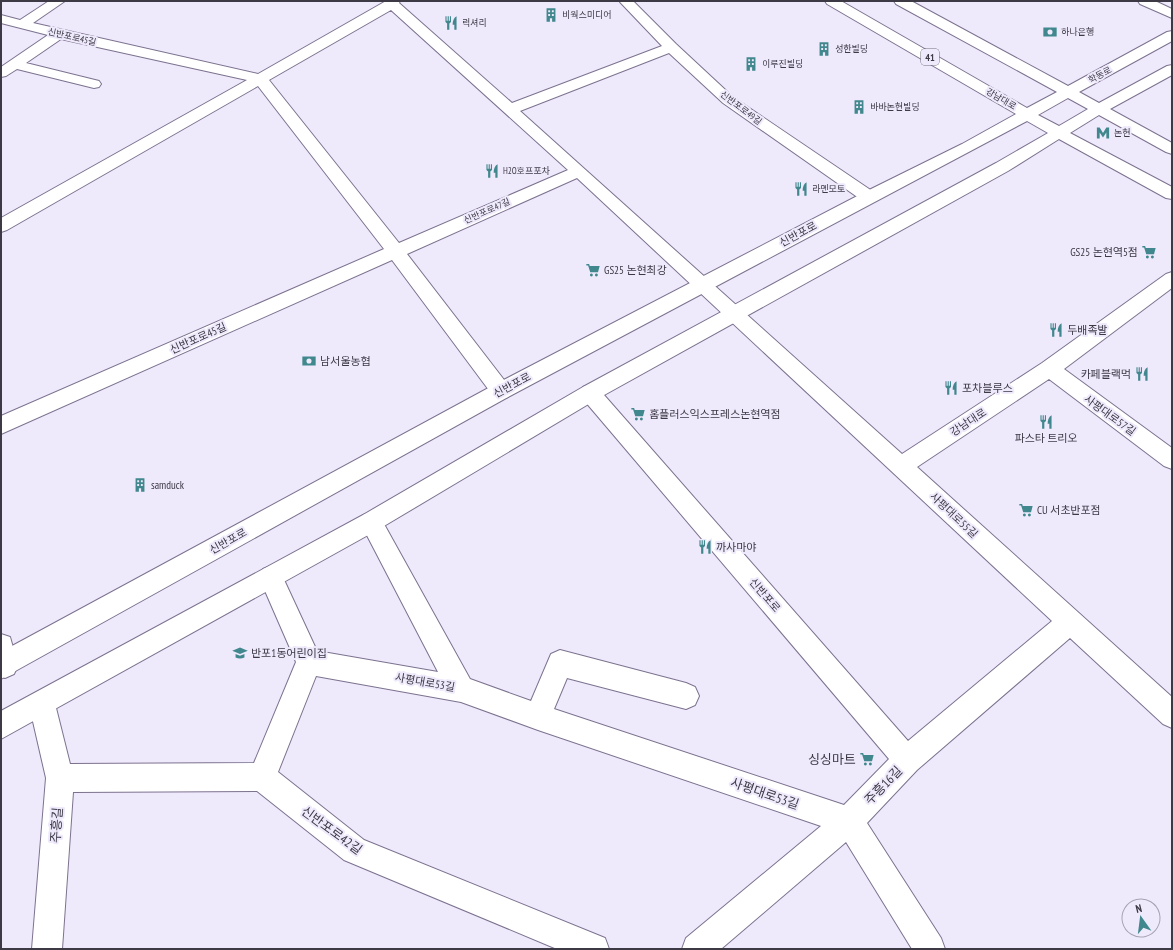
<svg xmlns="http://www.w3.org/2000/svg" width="1173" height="950" viewBox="0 0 1173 950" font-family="'PT Sans Narrow','Noto Sans KR',sans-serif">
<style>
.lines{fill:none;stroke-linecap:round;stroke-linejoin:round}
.minor-casing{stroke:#7c728e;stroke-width:2}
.major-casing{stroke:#7c728e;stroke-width:2}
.minor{fill:#fff;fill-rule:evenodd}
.major{fill:#fff;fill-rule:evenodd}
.labels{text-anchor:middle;stroke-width:4;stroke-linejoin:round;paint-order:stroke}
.far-poi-label{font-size:9px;fill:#3d3945;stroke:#efe9fc;text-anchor:start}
.far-street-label{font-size:9px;fill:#3d3945;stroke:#efe9fc}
.shield{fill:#efe9fc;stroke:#726e7c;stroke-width:1}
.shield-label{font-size:10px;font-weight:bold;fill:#3d3945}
.street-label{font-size:11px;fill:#3d3945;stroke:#efe9fc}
.poi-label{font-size:11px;fill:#3d3945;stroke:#efe9fc;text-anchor:start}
.near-poi-label{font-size:13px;fill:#3d3945;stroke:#efe9fc;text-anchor:end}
.near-street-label{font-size:13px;fill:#3d3945;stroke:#efe9fc}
</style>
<rect width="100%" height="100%" fill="#efe9fc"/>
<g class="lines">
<defs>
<g id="minor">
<path d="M49,1h16l-32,22 225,51 128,-73h14l-1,2 113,100 150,-57 -42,-44 13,-1 43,43 57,53 142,96 2,4 -2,4 -6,1 -6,-1 -140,-98 -54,-50 -149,58 382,343 140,-91 124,-89 6,-2v16l-108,81 108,79v21l-8,-3 -115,-87 -132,88 255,230v31l-9,-4 -93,-86 -153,132 -50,53 74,115 4,11h-33l-66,-107 -125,107h-39l4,-11 135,-112 -283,-96 -77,-28 -145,-26 -38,96 86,68 241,98 4,11h-52l-213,-89 -87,-69 -184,1 -11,157h-30l14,-171 -17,-74 4,-9 9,-4 9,4 4,9 15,60 184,-1 42,-101 -37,-85 4,-8 8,-3 8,3 38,82 121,21 -78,-150 3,-7 8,-3 8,3 91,164 61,22 20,-47 9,-4 126,33 9,4 4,9 -4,9 -9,4 -119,-31 -13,31 290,96 45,-46 -306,-360 -3,-6 3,-6 7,-2 7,2 311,354 144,-120 -475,-443 -170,76 101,131 3,6 -3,6 -7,2 -7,-2 -102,-137 -391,174v-18l383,-167 -126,-163 -251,144 -6,2v-14l246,-138 -186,-41 -35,24 73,18 2,3 -2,3 -5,1 -77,-19 -11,7 -5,1v-10l47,-32 -47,-12v-8l19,5zM391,10l177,160 -169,73 -130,-163z"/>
<polygon points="1138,1 1155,1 1172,9 1172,18 1140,4"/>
<polygon points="1,634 10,637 18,665 14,674 5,678 1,676"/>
</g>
<path id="major" d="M825,1h16l186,107 30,-16 -161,-88 -2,-3h17l157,85 99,-54 5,-1v10l-93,51 20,11 68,-37 5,-1v10l-62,34 62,34v11l-6,-2 -67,-37 -29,18 102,54v12l-6,-1 -107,-59 -51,32 -411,228 -218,130 -378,210v-28l362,-196 220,-128 413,-224 52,-30 -21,-12 -519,276 -507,282v-27l493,-267 369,-192 99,-49 54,-30 -189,-110zM1068,98l20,11 -29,17 -21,-11z"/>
</defs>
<use href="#minor" class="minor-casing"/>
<use href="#major" class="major-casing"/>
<use href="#minor" class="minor"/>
<use href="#major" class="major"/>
</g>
<defs>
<symbol id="building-bare" viewBox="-9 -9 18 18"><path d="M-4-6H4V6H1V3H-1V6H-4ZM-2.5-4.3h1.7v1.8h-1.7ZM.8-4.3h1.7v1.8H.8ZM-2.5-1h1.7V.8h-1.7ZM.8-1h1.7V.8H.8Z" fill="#40888d" stroke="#efe9fc" stroke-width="2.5" paint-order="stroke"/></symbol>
<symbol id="restaurant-bare" viewBox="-9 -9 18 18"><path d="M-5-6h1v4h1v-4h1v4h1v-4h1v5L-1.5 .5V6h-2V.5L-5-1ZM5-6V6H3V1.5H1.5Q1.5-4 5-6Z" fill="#40888d" stroke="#efe9fc" stroke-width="2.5" paint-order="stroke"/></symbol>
<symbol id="bank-bare" viewBox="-9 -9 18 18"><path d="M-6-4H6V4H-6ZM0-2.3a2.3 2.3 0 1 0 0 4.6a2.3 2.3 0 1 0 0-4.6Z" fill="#40888d" stroke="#efe9fc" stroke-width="2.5" paint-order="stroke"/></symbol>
<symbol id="metro-bare" viewBox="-9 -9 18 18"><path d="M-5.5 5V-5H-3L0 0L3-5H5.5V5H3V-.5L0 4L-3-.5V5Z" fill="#40888d" stroke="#efe9fc" stroke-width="2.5" paint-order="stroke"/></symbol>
<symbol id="supermarket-bare" viewBox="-9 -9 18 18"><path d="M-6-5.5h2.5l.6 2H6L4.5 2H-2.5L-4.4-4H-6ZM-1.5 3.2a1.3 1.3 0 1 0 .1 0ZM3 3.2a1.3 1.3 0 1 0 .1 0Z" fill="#40888d" stroke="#efe9fc" stroke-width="2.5" paint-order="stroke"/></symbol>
<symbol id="school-bare" viewBox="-9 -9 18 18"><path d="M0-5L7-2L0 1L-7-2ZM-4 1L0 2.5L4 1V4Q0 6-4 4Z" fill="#40888d" stroke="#efe9fc" stroke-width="2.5" paint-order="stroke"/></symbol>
</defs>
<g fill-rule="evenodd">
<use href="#building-bare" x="541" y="5" width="20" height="20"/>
<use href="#restaurant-bare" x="441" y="13" width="20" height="20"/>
<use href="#bank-bare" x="1040" y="22" width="20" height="20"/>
<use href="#building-bare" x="814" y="39" width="20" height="20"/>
<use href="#building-bare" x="741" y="54" width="20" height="20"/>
<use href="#building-bare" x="849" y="97" width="20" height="20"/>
<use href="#metro-bare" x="1093" y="123" width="20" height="20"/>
<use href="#restaurant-bare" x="482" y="161" width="20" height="20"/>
<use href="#restaurant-bare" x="791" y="179" width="20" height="20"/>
<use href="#supermarket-bare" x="1139" y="242" width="20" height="20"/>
<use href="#supermarket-bare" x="583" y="260" width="20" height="20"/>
<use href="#restaurant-bare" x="1046" y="320" width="20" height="20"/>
<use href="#bank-bare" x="299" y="351" width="20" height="20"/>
<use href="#restaurant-bare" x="1132" y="364" width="20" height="20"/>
<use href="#restaurant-bare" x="941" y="378" width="20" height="20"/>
<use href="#supermarket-bare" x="628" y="404" width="20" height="20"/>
<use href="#restaurant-bare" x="1036" y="412" width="20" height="20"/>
<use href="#building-bare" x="130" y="475" width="20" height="20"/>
<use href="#supermarket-bare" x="1016" y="500" width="20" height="20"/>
<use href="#restaurant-bare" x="695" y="537" width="20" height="20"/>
<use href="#school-bare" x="230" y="643" width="20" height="20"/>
<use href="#supermarket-bare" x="857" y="749" width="20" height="20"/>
</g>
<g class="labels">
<g class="far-poi-label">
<text x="562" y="18">비웍스미디어</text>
<text x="462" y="26">럭셔리</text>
<text x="1061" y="35">하나은행</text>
<text x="835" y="52">성한빌딩</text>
<text x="762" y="67">이루진빌딩</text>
<text x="870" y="110">바바논현빌딩</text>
<text x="1114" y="136">논현</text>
<text x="503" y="174">H2O호프포차</text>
<text x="812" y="192">라멘모토</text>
</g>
<g class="far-street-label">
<text transform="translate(72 37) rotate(13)" y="3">신반포로45길</text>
<text transform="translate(1100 75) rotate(-28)" y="3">학동로</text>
<text transform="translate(1001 99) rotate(30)" y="3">강남대로</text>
<text transform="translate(741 108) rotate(37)" y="3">신반포로49길</text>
<text transform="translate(487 211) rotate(-24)" y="3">신반포로47길</text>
</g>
<rect class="shield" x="921" y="49" width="18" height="16" rx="3"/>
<g class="shield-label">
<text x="930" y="61">41</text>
</g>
<g class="street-label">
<text transform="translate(798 234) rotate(-28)" y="4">신반포로</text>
<text transform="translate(198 338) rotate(-24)" y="4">신반포로45길</text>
<text transform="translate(512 385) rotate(-28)" y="4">신반포로</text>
<text transform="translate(1110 415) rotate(36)" y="4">사평대로57길</text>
<text transform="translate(968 422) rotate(-33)" y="4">강남대로</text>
<text transform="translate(954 515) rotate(43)" y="4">사평대로55길</text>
<text transform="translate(228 541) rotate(-29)" y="4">신반포로</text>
<text transform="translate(765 595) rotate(49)" y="4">신반포로</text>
<text transform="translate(425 682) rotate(10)" y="4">사평대로53길</text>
</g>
<g class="poi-label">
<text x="1138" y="256" text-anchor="end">GS25 논현역5점</text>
<text x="604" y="274">GS25 논현최강</text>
<text x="1067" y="334">두배족발</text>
<text x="320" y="365">남서울농협</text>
<text x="1131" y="378" text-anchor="end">카페블랙먹</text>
<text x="962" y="392">포차블루스</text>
<text x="649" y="418">홈플러스익스프레스논현역점</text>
<text x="1046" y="442" text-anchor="middle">파스타 트리오</text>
<text x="151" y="489">samduck</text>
<text x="1037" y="514">CU 서초반포점</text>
<text x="716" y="551">까사마야</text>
<text x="251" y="657">반포1동어린이집</text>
</g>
<g class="near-poi-label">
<text x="856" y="764">싱싱마트</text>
</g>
<g class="near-street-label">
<text transform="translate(883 785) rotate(-46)" y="5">주흥16길</text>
<text transform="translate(765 793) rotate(19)" y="5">사평대로53길</text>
<text transform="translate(56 825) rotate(-86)" y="5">주흥길</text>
<text transform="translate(332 830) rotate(36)" y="5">신반포로42길</text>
</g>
</g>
<rect width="1173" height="950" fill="none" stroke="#3d3945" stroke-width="4"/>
<g transform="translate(1141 918) rotate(346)"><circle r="19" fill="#efe9fc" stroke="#a8a3b3"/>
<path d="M0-3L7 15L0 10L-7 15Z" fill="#40888d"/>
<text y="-6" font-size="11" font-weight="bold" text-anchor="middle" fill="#3d3945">N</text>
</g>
</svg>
